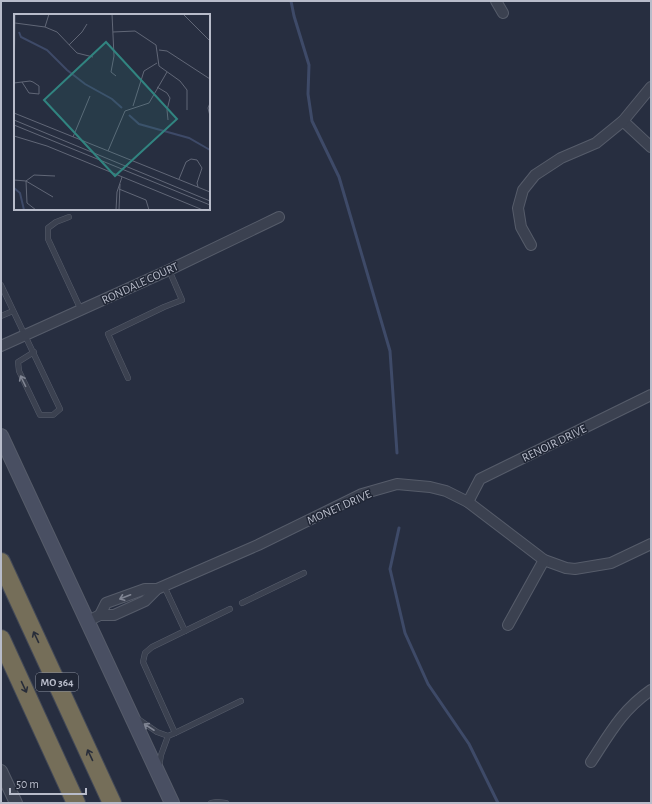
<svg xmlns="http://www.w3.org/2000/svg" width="652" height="804" viewBox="0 0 652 804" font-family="'Alegreya Sans',sans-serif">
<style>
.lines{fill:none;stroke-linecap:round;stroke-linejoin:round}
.stream{stroke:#3e4a68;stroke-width:3}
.service-casing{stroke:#565c6a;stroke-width:6}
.minor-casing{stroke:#565c6a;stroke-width:12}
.tertiary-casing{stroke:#565c6a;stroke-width:14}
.secondary-casing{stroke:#565c6a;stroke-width:16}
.motorway-casing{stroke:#434957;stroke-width:20}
.service{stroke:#3b4150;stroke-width:5}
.minor{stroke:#3b4150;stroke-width:10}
.tertiary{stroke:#3b4150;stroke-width:12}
.secondary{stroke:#494f62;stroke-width:14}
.motorway{stroke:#756e59;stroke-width:18}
.oneway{stroke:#808593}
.oneway2{stroke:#282d39}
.labels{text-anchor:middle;stroke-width:3;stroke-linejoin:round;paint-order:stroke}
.shield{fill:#202635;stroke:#8a8f9d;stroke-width:1}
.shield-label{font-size:11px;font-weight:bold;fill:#b8bcca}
.street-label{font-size:12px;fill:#b8bcca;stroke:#202635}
.inset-river{fill:none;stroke:#3e4a68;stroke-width:2}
.inset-road{fill:none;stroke:#616777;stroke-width:1}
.view{fill:#318480;fill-opacity:0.15;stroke:#318480;stroke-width:2}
.inset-edge{fill:none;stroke:#b8bcca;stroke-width:2}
</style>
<rect width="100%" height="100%" fill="#272e40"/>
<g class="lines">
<g class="stream">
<polyline points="291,1 294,16 309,65 308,94 312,121 339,177 390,351 397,453"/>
<polyline points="399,528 390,569 405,633 428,684 469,744 498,803"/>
</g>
<defs>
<g id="service">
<polyline points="69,217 56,222 48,228 48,239 81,310"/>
<polyline points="1,285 60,409 53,415 40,415 19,371 18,362 34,352"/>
<polyline points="1,316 13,311"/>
<polyline points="128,378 108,334 164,307 182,300 169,270"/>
<polyline points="164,586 185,631"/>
<polyline points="242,603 304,573"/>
<polyline points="138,719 157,732 168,736"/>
<polyline points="175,733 241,701"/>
<polyline points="159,767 161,755 168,736 175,733 143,662 145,653 152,647 230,609"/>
<polyline points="211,803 217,802 226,803"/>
</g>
<g id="minor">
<polyline points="496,1 503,13"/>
<polyline points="623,121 651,147"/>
<polyline points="531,245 521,227 518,208 523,190 535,175 561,158 596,143 623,121 651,87"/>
<polyline points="1,346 169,270 279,217"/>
<polyline points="468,502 480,479 651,395"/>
<polyline points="100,615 106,603 145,589 157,589"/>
<polyline points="88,621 100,615 114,615 145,601 157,589 258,545 362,494 397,484 430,487 446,491 468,502 544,560 566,568 575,569 611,563 651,544"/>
<polyline points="508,625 544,560"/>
<path d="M591,762c19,-29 31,-52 60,-72"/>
</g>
<polyline id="tertiary" points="1,771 16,803"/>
<polyline id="secondary" points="1,436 172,803"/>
<g id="motorway">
<polyline points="1,562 112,803"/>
<polyline points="1,639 76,803"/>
</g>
</defs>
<use href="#service" class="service-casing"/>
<use href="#minor" class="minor-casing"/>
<use href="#tertiary" class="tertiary-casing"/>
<use href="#secondary" class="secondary-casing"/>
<use href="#motorway" class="motorway-casing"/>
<use href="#service" class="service"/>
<use href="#minor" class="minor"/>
<use href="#tertiary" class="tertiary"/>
<use href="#secondary" class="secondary"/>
<use href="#motorway" class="motorway"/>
</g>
<defs><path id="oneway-shaft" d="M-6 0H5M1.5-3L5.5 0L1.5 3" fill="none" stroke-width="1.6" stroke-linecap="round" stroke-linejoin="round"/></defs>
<g class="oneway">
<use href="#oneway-shaft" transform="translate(23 381) rotate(-116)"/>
<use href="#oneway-shaft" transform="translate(125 597) rotate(159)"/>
<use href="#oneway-shaft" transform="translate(149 727) rotate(-147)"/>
</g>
<g class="oneway2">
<use href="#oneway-shaft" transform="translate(36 637) rotate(-115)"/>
<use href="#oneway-shaft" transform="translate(24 687) rotate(65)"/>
<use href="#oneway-shaft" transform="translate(90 755) rotate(-115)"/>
</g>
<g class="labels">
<rect class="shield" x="36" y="673" width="42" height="18" rx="3"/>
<g class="shield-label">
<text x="57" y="686">MO 364</text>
</g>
<g class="street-label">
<text transform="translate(140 283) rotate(-25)" y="4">RONDALE COURT</text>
<text transform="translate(554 443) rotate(-26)" y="4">RENOIR DRIVE</text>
<text transform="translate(339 507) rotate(-24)" y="4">MONET DRIVE</text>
</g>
</g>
<g transform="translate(14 14)">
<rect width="196" height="196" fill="#272e40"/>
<path class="inset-river" d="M5,18l2,5 26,13 20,20 18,14 27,15 10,9M115,101l10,9 50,14 21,12M0,174l6,5 4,17"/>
<path class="inset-road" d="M98,0l2,42 -3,16 5,4M169,0l27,27M1,9l30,4M31,13l12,5 20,21 16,4M31,13l4,-13M99,18l22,-1 21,14 3,21 21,15 7,9v20M55,31l13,-13 5,-8M145,36l8,1 43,28M0,69l16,-2 3,1 6,4v8l-10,-1 -7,-11M143,73l10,6 3,5 -3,12 1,10M0,76l1,-76M196,89l-2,5 2,8M119,92l11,-35 13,-8M0,99l196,79M0,106l196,81M0,111l196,80M0,122l33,10 156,64M59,123l17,-41M94,137l17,-40 24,-8 18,-31M165,165l7,-17 5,-3 6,1 5,8 -5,15 1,4M0,166l12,1 27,16M105,175l27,11 3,10M22,196l-9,-7 -1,-22 8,-6 21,1M102,196l1,-18 5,-15M105,196l1,-26"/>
<path class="view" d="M92,28l71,77 -62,57 -71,-76z"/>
<rect width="196" height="196" class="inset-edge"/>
</g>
<rect width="652" height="804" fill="none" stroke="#b8bcca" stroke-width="4"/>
<path d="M10 788v6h76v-6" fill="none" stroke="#b8bcca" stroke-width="2"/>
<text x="16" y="788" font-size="12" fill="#b8bcca" stroke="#202635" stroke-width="3" paint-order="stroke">50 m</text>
</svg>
